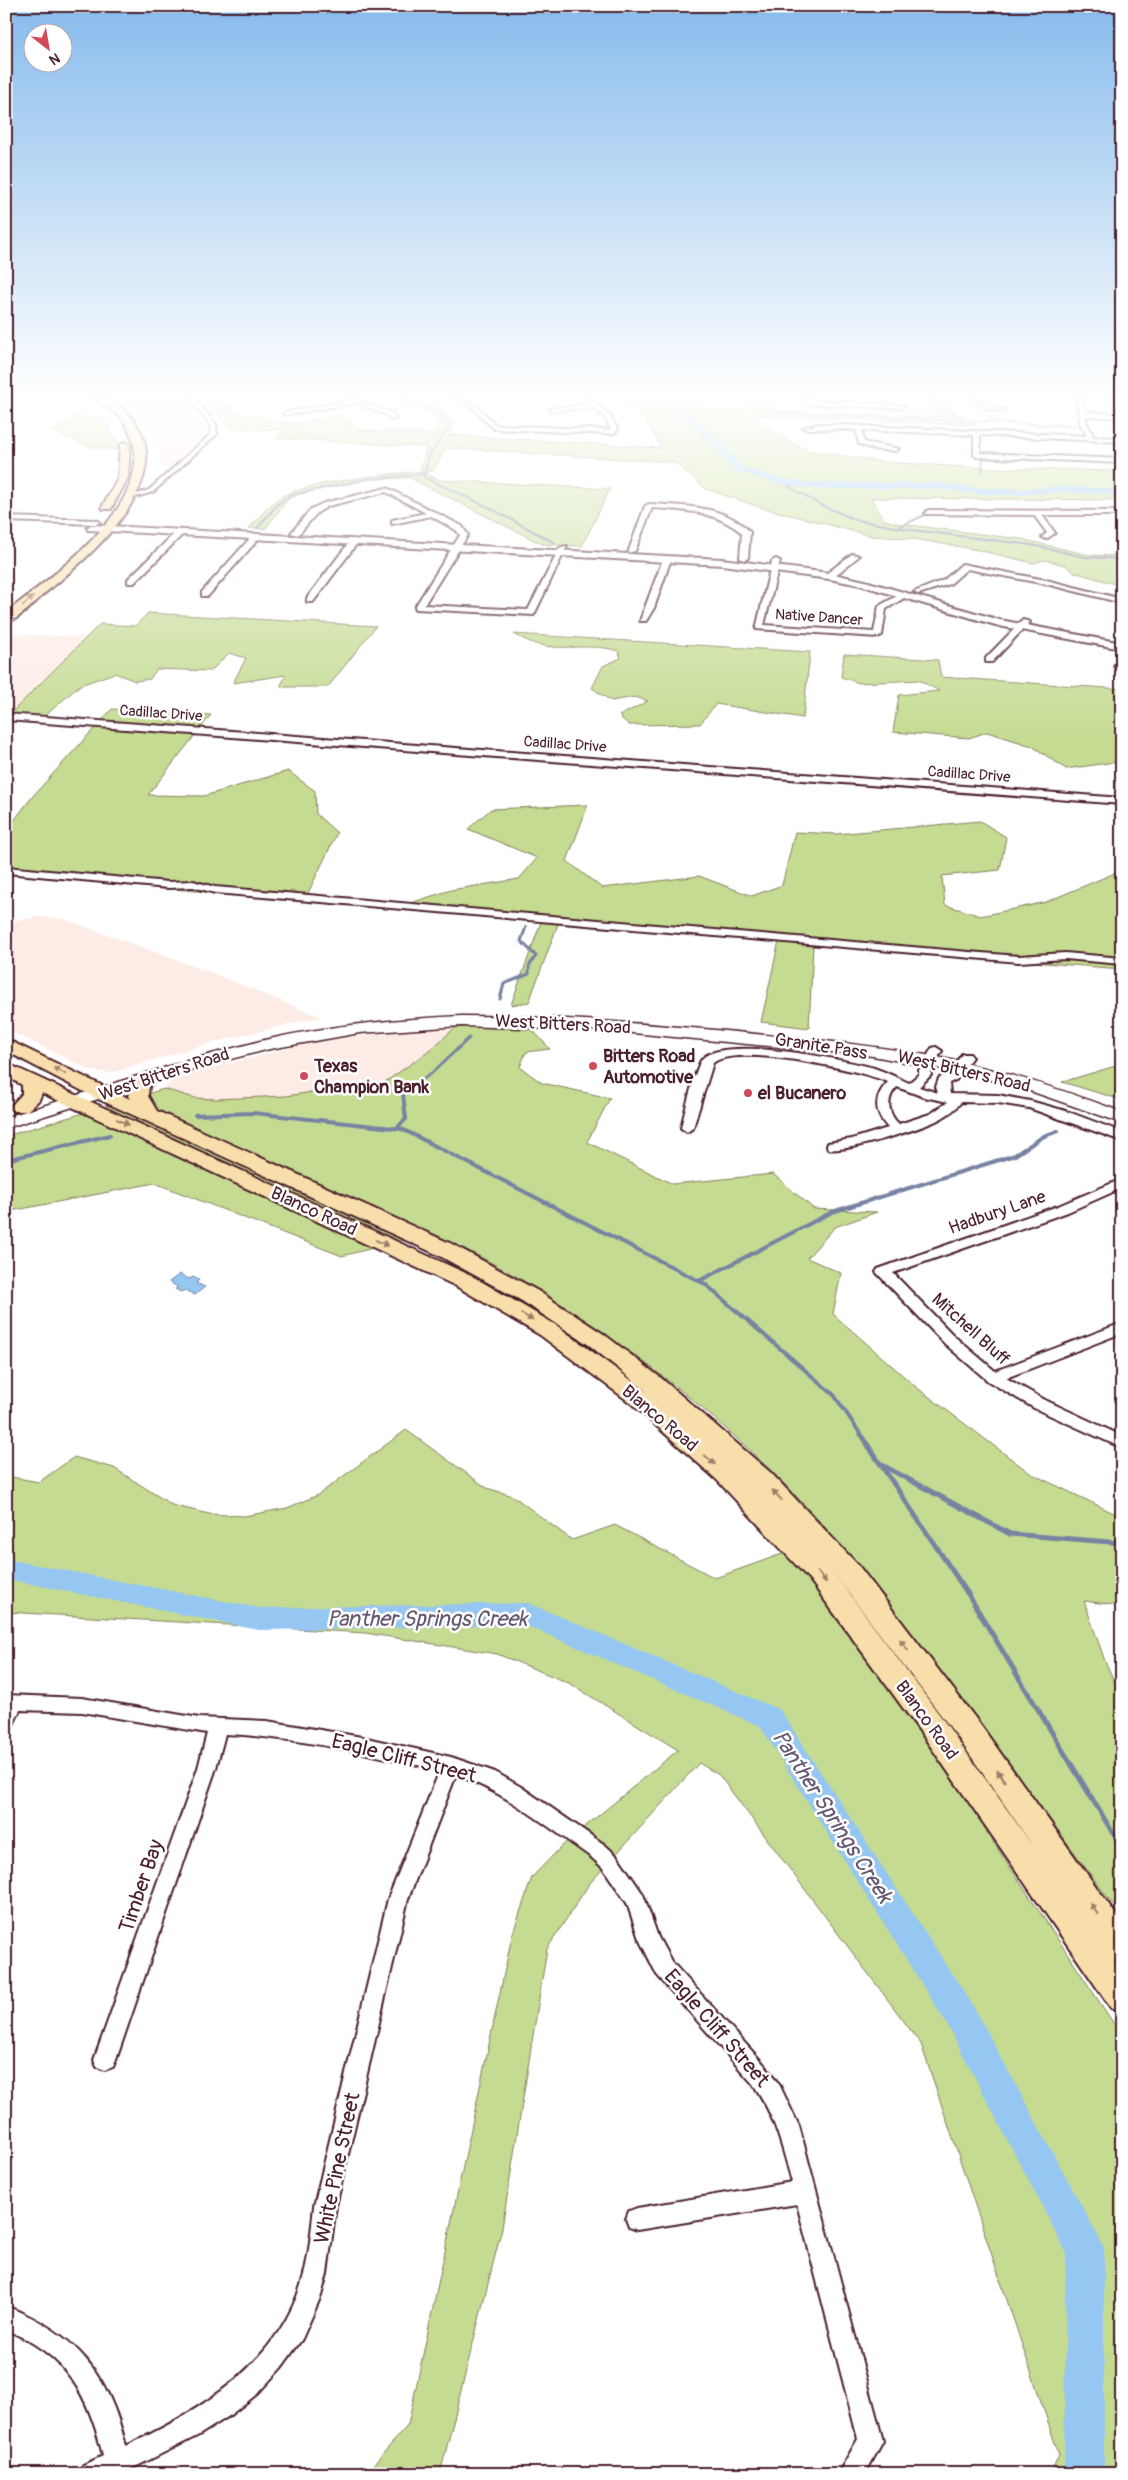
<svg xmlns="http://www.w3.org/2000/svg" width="1128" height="2480" viewBox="0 0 1128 2480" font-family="Pangolin,sans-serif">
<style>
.built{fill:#fdece5}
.green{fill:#c4db91;stroke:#877d5e}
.water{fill:#96c6f2;stroke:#7883a2}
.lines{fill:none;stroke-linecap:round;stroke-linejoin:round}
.stream-far3{stroke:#7883a2;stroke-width:2}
.stream-far2{stroke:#7883a2;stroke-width:3}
.stream-far1{stroke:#7883a2;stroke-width:4}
.stream{stroke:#7883a2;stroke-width:5}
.river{fill:#96c6f2;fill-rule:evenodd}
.minor-casing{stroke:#4a1f2b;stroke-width:4}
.tertiary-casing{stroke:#4a1f2b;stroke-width:4}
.secondary-casing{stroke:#4a1f2b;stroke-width:3}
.primary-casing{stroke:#4a1f2b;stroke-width:4}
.minor{fill:#fff;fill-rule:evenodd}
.tertiary{fill:#fff;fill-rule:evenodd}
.secondary{fill:#fff;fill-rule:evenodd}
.primary{fill:#f8deab;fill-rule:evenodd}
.oneway{fill:#a17e6b}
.poi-dot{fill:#d1495b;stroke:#fff;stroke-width:2}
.labels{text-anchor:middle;stroke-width:5;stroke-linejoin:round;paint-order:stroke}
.far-street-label{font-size:15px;fill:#4a1f2b;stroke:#fff}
.street-label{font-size:18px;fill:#4a1f2b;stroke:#fff}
.poi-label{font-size:18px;font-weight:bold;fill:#4a1f2b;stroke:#fff;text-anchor:start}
.near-street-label{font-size:21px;fill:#4a1f2b;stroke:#fff}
.near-water-label{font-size:22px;font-style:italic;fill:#655971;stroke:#fff}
</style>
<rect width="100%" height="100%" fill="#fff"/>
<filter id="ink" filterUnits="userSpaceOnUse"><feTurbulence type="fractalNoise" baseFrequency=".02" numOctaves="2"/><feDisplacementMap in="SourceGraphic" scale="10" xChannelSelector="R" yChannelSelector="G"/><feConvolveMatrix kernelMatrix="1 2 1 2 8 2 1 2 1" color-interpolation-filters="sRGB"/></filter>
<g filter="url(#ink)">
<g class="built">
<polygon points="118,397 178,397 202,424 205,435 169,469 161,467 156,434 148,419 140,420"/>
<polygon points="6,634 87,637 10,714 6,714"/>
<polygon points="38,917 64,919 209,972 321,1017 210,1043 110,1073 92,1071 6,1029 6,926 17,920"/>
<polygon points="438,1027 456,1027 402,1081 284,1098 185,1102 164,1089 176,1077 321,1040"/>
</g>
<g class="green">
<path d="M391,397h17l34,13 12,16 -4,9 211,13 -17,-30 -27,-21h70l20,12 46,1 -6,-7v-6h27l2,14 153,6 13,-7 -18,-13h8l43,28 -224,-10 37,27 23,9 72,11 100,6 139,3v29l-251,-2 13,22 17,4 120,15 68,16 33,1v30l-48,-14 -9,-7 -21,-5 -11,3 -55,-13 -64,-11 -42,-3 -109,-28 -57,-19 -29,-25 -6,-2 -225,-14 -13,23 -13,-1 7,-23 -151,-9 8,-8 -54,-2 -26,-30 28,9 11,9c18,-1 35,8 54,7 15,-1 31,-6 46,-9l15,16 76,4 6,-8 -11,-15z"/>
<polygon points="75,417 102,417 117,441 117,450 92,447 52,431"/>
<path d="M412,472l17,1v2l11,5 170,9 -28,57 -40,-2 -132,-66 -40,1 -70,15 -12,5 -23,30 -16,-1c10,-10 19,-22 30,-30 21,-14 105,-24 133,-26z"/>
<polygon points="148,613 376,626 328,687 280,687 286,675 233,683 246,658 229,653 211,671 157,669 150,679 135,681 115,673 80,685 45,716 10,714 100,624 135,626"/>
<path d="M514,634l296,18 -7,66 -87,-14 -16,20 -71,1 -10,-9 29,-15 -13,-4 -24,4 -19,-13 11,-22 18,-8 -3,-7c-26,-9 -56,1 -82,-7 -7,-2 -15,-6 -22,-10z"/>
<polygon points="844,654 938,660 941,677 1122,689 1122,761 1066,769 1032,746 987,732 969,738 893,732 899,695 939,691 919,680 859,683 841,677"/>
<polygon points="112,709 211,715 148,795 204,796 288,771 315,791 316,814 337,833 307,895 407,904 451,890 519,879 537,858 468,829 491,809 588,805 567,861 602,888 699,876 752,896 782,885 795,832 836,834 980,821 1006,837 1000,870 942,876 945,905 981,916 1046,902 1122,870 1122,969 813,945 809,1028 761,1022 779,941 558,924 529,1002 511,1005 541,922 6,874 6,831 32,797"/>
<path d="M528,1025l22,24 -24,3 -6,15 22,16 68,15 -23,44 86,42 100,-10 41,35 63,3 -42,15 -28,31 34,15 -8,41 83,73 114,86 92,44v89l-38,-5 21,60 17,38v218l-82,-111 -54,25 136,205v438h-72l9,-19 -138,-411 -202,-269 -20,-12 -110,121 -42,65 -45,279 -62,246h-75l43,-49 104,-489 20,-59 32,-33 114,-94 -109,-67 -72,-29 -132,-21 -359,-21v-136l33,6 35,-25 40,11 58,37 37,9 36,2 42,-8 31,-13 88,-65 81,58 26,8 59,44 43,-15 100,53 67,-24 48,-21c-78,-89 -172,-167 -272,-230 -17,-11 -34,-23 -52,-32 -24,-14 -49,-26 -74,-38l-90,23 -187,-73 -149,29v-76l158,-47 31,9 21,1 70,-3 47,-7 14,3 31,-5 50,-35 28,-25z"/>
<polygon points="1122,1064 1122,1100 1062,1082"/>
</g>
<polygon class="water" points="180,1274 189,1279 193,1277 199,1280 196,1283 205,1287 195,1295 185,1290 181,1292 175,1289 178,1287 169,1282"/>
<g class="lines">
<g class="stream-far3">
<polyline points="399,397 436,410 450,426 429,456 424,477 490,508 555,543"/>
<polyline points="761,397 765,410 773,412 1074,426"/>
<polyline points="929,397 964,420"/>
<polyline points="388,411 420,405"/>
<polyline points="985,422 1000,413"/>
<polyline points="982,473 983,456"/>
<polyline points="779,481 819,504 856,520 912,530 1032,545 1085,557 1122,559"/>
<polyline points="898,527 923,516"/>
<polyline points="257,528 277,505 290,495 368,479 424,474"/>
</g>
<g class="stream-far2">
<polyline points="500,999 504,984 529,974 529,966 536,956 521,941 526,927"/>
<polyline points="416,1084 433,1072 469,1038"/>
</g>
<g class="stream-far1">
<polyline points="195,1115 253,1113 402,1129 705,1284 834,1395 868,1445"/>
<polyline points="397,1128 406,1119 403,1094 418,1083"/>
<polyline points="6,1160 110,1135"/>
<polyline points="699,1281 832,1212 1015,1155 1044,1136 1058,1131"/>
</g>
<g class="stream">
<polyline points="867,1444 968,1594 1122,1848"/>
<polyline points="882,1465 1010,1534 1122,1543"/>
</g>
<g class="river">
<polygon points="648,397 660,397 693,416 715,435 742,467 780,478 812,483 937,483 979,488 1019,489 1058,486 1122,489 1122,495 1058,492 1019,495 979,494 937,489 812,489 779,484 734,471 707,439 685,420"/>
<polygon points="6,1559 259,1608 528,1603 780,1710 972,2004 1098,2236 1104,2249 1104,2474 1064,2474 1066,2252 948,2026 760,1726 525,1625 259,1630 6,1579"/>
</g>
<defs>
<g id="minor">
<polygon points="187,397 193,397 216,424 217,434 153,492 129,499 129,497 149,490 211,434 210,424"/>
<polygon points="347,397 393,414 395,419 390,420 388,416 356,403 285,415 282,413 350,400"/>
<path d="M447,397c22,-1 34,13 49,28l115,5 -6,-12 -12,-11 -41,4 -3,-2 40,-5 -7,-7h6l22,19 8,14 -5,4 -119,-5 -23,-23z"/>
<polygon points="805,397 811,397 811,400 904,406 901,408 808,404 805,402"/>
<polygon points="968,397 975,397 990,406 1006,410 1003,412 986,408"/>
<path d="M1076,397h6l3,15 37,2v4l-37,-2c2,9 6,13 8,21l29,1v4l-142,-7v18l142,6v4l-145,-6 -3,-2v-20l-112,-5 2,12 35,7 -3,2 -24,-2 -13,-5 -3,-14c-9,-1 -49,0 -53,-2l16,-4 267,12 -1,-5 -4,-4z"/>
<polygon points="387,488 462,526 468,535 424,605 528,610 560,548 567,546 534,615 416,609 415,607 460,535 456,530 431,516 392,524 392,520 426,513 386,492 328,506 317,513 298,535 291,533 311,509 324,503"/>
<path d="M649,504c34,2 76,1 101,28l-2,26 -4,2 -4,-2 2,-25c-26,-22 -58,-23 -90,-25l-17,43 -7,2 17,-47z"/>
<polygon points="928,510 1122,511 1122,515 1042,515 1055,533 1046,539 1042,537 1047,533 1034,515 925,514"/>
<polygon points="6,517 96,520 100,522 96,524 6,521"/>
<polygon points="177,531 184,533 134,583 128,583 128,579"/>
<polygon points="253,535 260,537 208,596 202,596 202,592"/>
<polygon points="351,540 358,542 313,602 307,602 307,598"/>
<polygon points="852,554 859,556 832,578 826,578 826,574"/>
<polygon points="667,557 671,559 654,608 646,621 640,621 663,559"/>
<polygon points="776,559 780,561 764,625 874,632 879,606 902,593 909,595 886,609 882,635 878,637 756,629 772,561"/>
<polygon points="962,564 1046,580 1122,599 1122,603 1046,584 967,569 950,584 918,594 914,592 944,580"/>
<polygon points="1023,620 1030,622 992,662 986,662 986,658"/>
<polygon points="1119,659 1122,659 1122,667 1115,668 1114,666"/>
<polygon points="6,714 1122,798 1122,804 6,720"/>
<polygon points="6,867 168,882 193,881 215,887 981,953 1019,956 1065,953 1122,958 1122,964 1065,959 1019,962 215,893 193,887 168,888 6,873"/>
<path d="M936,1047l6,4 -11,19v5l-12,12 19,6 -2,-6 3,-9 9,-4 14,-20h8l2,3 -16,23 -7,3 1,11 48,1 32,6 36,10 56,21v9l-93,-33 -31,-5 -37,-1c-6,8 -12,12 -21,17 -17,9 -94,34 -112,30l-1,-3 1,-3 24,-4 36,-11c-14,-15 -15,-31 0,-46 -28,-12 -152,-39 -175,-19l-20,65 -6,4 -6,-4c3,-13 15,-62 21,-69 20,-24 144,1 172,9 12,4 24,10 35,15l10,-9v-4l13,-22zM897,1087l27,10 24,5 -18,12 -31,10c-12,-11 -13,-26 -2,-37z"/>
<polygon points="1122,1179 1122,1188 1068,1212 893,1273 955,1337 995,1371 1122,1323 1122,1333 1006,1378 1045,1400 1122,1436 1122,1448 1034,1408 988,1381 945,1344 876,1272 878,1269 1058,1206"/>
<path d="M6,1695l76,3 117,20 68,3 95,16 89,20 44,15 26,15 84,58 12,11 26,38 15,43 13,24 98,109 11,16 19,40 84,315 -18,33h-27l20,-35 -61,-235 -160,26 -8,-3 -3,-8 3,-8 8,-3 155,-26c-10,-36 -17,-66 -39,-98l-96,-109 -18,-36 -12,-36 -24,-35 -12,-11c-43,-30 -85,-65 -135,-82l-48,124 -72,307 -9,68 -6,22 -19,43 -21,29 -24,26 -28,22 -30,19 -78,39h-41l3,-9 20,-9c-14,-60 -36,-102 -97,-126v-24c71,28 102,67 120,140 72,-34 149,-79 175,-161 8,-25 10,-52 13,-79l74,-307 52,-129c-71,-16 -142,-33 -215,-36l-9,34 -100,292 -3,7 -8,3 -8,-3 -3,-7 104,-292 9,-35 -125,-21 -62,-2 -8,17 -6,2z"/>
</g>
<polygon id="tertiary" points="91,525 722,559 829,573 865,581 1000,620 1122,643 1122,649 999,626 860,585 829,579 722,565 88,530 87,528"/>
<path id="secondary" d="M461,1016c89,0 177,7 265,15 67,7 134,12 200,24 67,12 132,33 196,57v11l-89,-31 -55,-16 -105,-20 -261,-25 -151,-5 -101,7 -90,16 -70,18 -194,61v-11c88,-26 174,-57 263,-78 63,-14 128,-20 192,-23z"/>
<g id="primary">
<path d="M92,397c14,-1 30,9 39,20 52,62 -42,140 -86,176 -10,9 -25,26 -39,30v-10c49,-40 164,-117 119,-190 -7,-13 -24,-16 -33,-26z"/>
<polygon points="125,442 130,445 128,478 111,509 103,509 102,507 118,478 120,445"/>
<path d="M6,1039l124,60 -2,-3 5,-16 11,-5 7,2 3,4 -5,5 -1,10 9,15 295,133 86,47 67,44 56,43 110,95 87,92 121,158 143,200v40l-8,-3 8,11v42l-11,-5 -189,-274 -112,-154 -93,-100 -85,-76 -92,-69 -84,-49 -414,-193 -3,7 -12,11h-14l-3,-4 12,-13v-9l-16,-9v-13l466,213 84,49 90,66 -1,-1 -56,-45 -67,-44 -86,-47 -340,-156 -90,-47zM829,1567l130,172 76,110 -93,-131z"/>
</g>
</defs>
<use href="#minor" class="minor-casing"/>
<use href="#tertiary" class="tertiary-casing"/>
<use href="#secondary" class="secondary-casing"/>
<use href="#primary" class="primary-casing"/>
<use href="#minor" class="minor"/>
<use href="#tertiary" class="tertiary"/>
<use href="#secondary" class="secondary"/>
<use href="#primary" class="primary"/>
</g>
<defs><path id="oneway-solid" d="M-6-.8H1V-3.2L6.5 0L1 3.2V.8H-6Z" transform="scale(1.25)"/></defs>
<g class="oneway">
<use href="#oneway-solid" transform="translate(28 601) rotate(-41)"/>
<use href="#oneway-solid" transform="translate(60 1071) rotate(-152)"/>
<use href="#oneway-solid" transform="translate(123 1122) rotate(25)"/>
<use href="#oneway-solid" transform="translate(382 1243) rotate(25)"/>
<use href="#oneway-solid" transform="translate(527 1317) rotate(30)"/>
<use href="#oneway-solid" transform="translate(710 1460) rotate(41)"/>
<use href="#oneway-solid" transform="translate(777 1495) rotate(-133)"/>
<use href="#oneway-solid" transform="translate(822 1577) rotate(52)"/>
<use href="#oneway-solid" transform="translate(904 1645) rotate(-127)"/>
<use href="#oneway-solid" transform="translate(1001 1776) rotate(-125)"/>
<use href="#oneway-solid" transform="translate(1094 1909) rotate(-125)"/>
</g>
</g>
<linearGradient id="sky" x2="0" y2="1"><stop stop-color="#87bbec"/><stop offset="0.53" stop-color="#fff"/><stop offset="1" stop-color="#fff" stop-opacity="0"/></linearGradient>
<rect width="1128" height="744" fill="url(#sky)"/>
<g class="poi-dot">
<circle cx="593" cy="1066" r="5"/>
<circle cx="304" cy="1076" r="5"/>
<circle cx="748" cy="1093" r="5"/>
</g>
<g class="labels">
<g class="far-street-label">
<text transform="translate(819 617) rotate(4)" y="5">Native Dancer</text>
<text transform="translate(161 713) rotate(4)" y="5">Cadillac Drive</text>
<text transform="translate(565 744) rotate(4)" y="5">Cadillac Drive</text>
<text transform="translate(969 774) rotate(4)" y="5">Cadillac Drive</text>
</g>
<g class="street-label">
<text transform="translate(563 1024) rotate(3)" y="6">West Bitters Road</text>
<text transform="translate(821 1046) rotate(9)" y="6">Granite Pass</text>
<text transform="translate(964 1071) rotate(13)" y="6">West Bitters Road</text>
<text transform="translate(164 1074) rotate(-18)" y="6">West Bitters Road</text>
<text transform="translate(314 1211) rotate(25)" y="6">Blanco Road</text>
<text transform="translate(997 1212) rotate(-19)" y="6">Hadbury Lane</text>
<text transform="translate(971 1329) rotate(42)" y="6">Mitchell Bluff</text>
<text transform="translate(660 1418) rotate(40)" y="6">Blanco Road</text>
<text transform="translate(927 1720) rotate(54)" y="6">Blanco Road</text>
</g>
<g class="poi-label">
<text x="603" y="1062">Bitters Road<tspan x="603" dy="21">Automotive</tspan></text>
<text x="314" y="1072">Texas<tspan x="314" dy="21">Champion Bank</tspan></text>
<text x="758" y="1099">el Bucanero</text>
</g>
<g class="near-street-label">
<text transform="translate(404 1758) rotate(14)" y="7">Eagle Cliff Street</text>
<text transform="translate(141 1886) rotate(-71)" y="7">Timber Bay</text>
<text transform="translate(717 2028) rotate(49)" y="7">Eagle Cliff Street</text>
<text transform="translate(337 2168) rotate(-78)" y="7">White Pine Street</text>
</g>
<g class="near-water-label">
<text x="427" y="1626">Panther Springs Creek</text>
<text transform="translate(833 1816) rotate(57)" y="8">Panther Springs Creek</text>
</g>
</g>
<rect width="1128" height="2480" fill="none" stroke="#fff" stroke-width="25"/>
<rect x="12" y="12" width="1103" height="2455" fill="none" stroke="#4a1f2b" stroke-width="2" filter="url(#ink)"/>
<g transform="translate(48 48) rotate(149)"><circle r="24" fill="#ffffff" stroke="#b7a5aa"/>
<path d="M0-4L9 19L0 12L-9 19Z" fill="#d1495b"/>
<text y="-8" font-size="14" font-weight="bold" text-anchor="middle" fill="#4a1f2b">N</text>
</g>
</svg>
